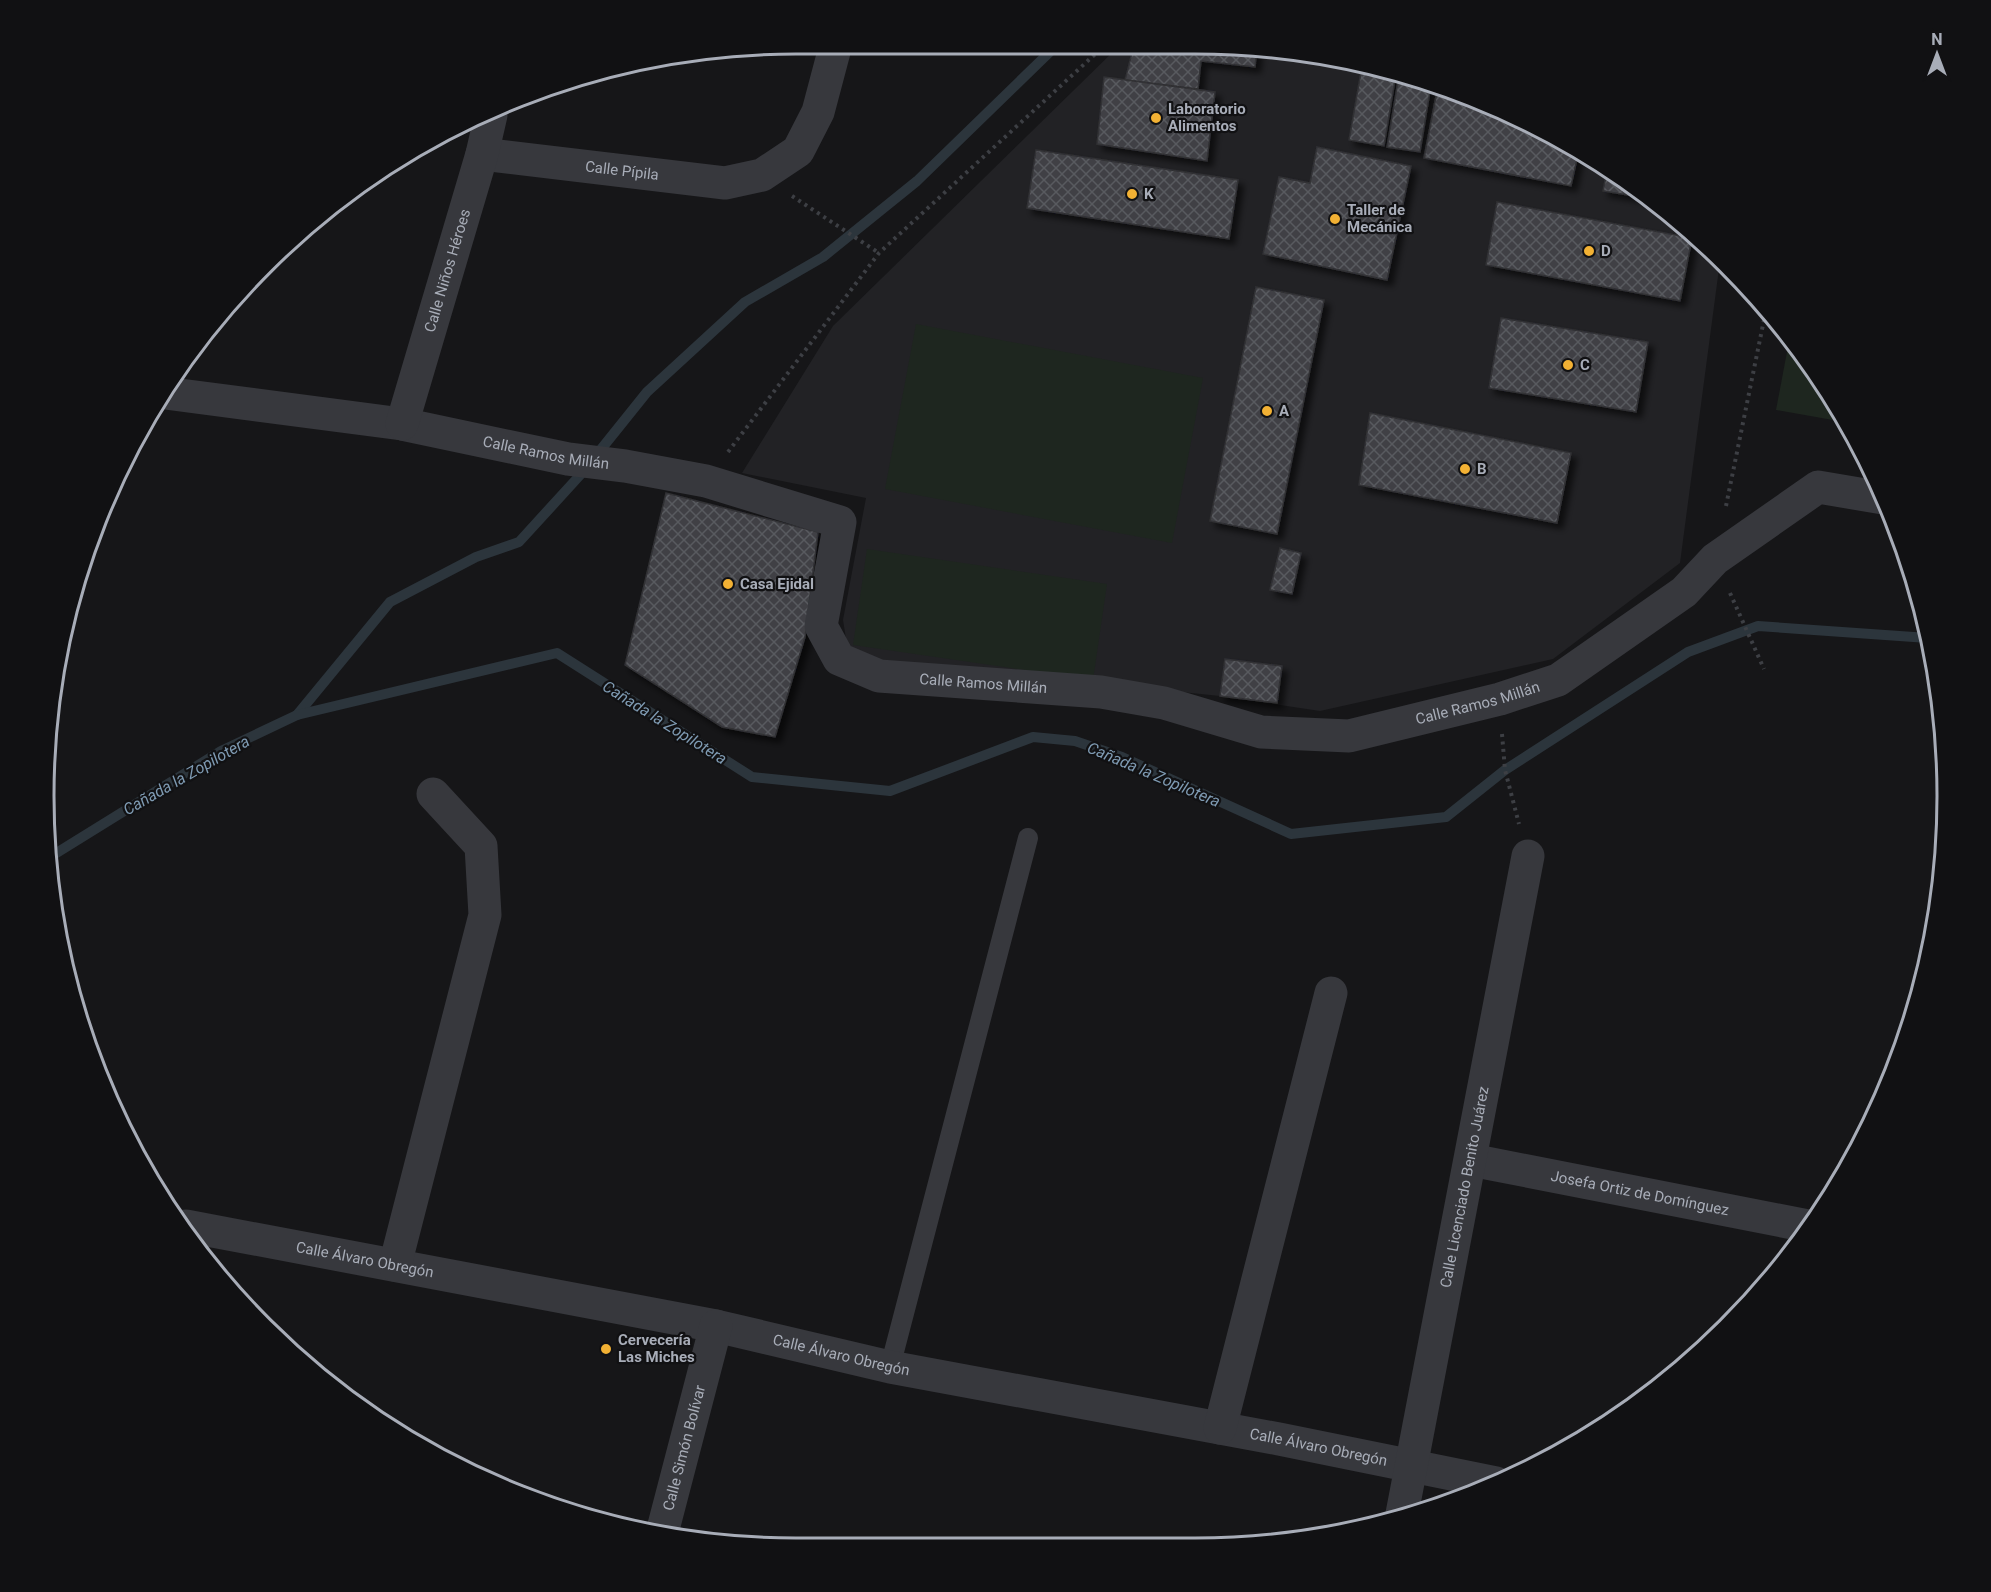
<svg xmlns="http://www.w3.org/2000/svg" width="1991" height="1592" viewBox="0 0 1991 1592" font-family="Roboto,sans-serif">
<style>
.built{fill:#222225}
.grass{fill:#1e261f}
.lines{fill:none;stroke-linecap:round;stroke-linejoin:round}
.stream{stroke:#2c353c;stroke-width:10}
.building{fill:url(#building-cross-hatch);stroke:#303034;stroke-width:1.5;filter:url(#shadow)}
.path{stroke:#3d3f44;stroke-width:4;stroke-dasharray:3 4.5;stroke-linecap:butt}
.service{stroke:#37383d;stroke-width:20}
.minor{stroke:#37383d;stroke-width:33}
.poi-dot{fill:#f2b134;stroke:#111113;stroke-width:2}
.labels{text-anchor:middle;stroke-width:4.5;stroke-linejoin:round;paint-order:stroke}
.poi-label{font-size:15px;font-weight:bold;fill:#a8adb8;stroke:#111113;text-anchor:start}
.street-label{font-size:15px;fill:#a8adb8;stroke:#111113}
.water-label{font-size:16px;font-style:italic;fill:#7f9bb3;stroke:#111113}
.rim{fill:none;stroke:#a8adb8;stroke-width:3}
</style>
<defs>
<pattern id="building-cross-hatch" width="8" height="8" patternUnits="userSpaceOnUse" patternTransform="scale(1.5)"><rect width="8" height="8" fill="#404145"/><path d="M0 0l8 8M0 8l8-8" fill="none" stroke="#595a5e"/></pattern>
<filter id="shadow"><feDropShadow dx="5.5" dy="5.5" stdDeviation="3" flood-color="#0009"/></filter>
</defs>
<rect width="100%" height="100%" fill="#161618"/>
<polygon class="built" points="1120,45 1245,45 1342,58 1483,101 1572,144 1691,230 1720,261 1680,563 1553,659 1320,711 1220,696 865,659 848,651 843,620 866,498 742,473 833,326"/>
<g class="grass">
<polygon points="916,324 1203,378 1172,543 885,489"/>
<polygon points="1790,336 1792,338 1844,422 1776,410"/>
<polygon points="867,549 1107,584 1093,680 853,645"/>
</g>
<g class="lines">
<g class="stream">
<polyline points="297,715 390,602 476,557 519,542 582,473 647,392 745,302 823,257 917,181 1058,44"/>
<polyline points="50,857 221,751 297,715 557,653 752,777 890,791 1033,737 1075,741 1122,757 1291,834 1446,817 1505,770 1688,652 1758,626 1928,638"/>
</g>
</g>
<g class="building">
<polygon points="1134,45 1245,45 1257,47 1255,67 1201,61 1198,89 1125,80"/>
<polygon points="1362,66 1396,74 1384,146 1349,140"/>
<polygon points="1399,75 1431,85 1420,152 1387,147"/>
<polygon points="1104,77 1215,92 1207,161 1097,144"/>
<polygon points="1437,91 1483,101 1572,144 1579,150 1571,186 1424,158"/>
<polygon points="1317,147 1411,166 1387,280 1263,254 1279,177 1310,183"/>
<polygon points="1036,150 1238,180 1229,239 1027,208"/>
<polygon points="1607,170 1646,198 1603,191"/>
<polygon points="1497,202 1692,238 1680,301 1486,265"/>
<polygon points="1256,287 1324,300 1277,534 1210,521"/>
<polygon points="1501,318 1648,342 1636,412 1489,388"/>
<polygon points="1370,413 1571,453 1557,523 1359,485"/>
<polygon points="666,493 818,532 805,637 775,737 722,727 625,665"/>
<polygon points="1280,548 1301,553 1292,594 1270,590"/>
<polygon points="1225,659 1282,666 1277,703 1220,696"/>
</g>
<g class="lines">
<g class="path">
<polyline points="792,196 879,253"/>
<polyline points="728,452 879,253 1105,45"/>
<polyline points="1726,506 1766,310"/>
<polyline points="1730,593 1764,669"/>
<polyline points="1502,734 1505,770 1519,824"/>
</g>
<polyline class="service" points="890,1367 1028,838"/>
<g class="minor">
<path id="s1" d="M482,154l243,29 37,-8 36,-24 20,-39 18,-68"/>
<path id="s2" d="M165,393l237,31 166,35 57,7 81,15 134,41 -19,104 18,33 40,17 222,16 63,11 97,29 88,4 151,-37 58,-19 126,-88 31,-33 103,-72 65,11"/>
<path id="s3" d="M402,424l80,-270 9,-39"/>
<path id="s4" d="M1471,1160l337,66"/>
<path id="s5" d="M186,1226l530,100 174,41 389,72 217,44"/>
<polyline points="395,1265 485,915 481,846 433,794"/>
<polyline points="1220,1428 1331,993"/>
<path id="s6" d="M1401,1519l127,-663"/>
<path id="s7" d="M662,1533l54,-207"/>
</g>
</g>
<g class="poi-dot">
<circle cx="1156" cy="118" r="6"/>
<circle cx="1132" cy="194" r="6"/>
<circle cx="1335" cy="219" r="6"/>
<circle cx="1589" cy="251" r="6"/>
<circle cx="1568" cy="365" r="6"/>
<circle cx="1267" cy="411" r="6"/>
<circle cx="1465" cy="469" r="6"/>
<circle cx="728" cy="584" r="6"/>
<circle cx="606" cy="1349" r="6"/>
</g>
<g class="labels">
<g class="poi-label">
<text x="1168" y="114">Laboratorio<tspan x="1168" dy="17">Alimentos</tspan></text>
<text x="1144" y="199">K</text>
<text x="1347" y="215">Taller de<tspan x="1347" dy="17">Mecánica</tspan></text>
<text x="1601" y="256">D</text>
<text x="1580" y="370">C</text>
<text x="1279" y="416">A</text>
<text x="1477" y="474">B</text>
<text x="740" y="589">Casa Ejidal</text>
<text x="618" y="1345">Cervecería<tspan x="618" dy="17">Las Miches</tspan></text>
</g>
<g class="street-label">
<text dy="5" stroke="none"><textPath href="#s1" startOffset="141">Calle Pípila</textPath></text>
<text dy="5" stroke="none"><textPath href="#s3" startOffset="160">Calle Niños Héroes</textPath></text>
<text dy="5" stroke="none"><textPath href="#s2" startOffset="386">Calle Ramos Millán</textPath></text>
<text dy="5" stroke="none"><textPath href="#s2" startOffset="980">Calle Ramos Millán</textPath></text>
<text dy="5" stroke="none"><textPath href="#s2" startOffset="1484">Calle Ramos Millán</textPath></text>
<text dy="5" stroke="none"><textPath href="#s6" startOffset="338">Calle Licenciado Benito Juárez</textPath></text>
<text dy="5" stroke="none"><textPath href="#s4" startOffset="172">Josefa Ortiz de Domínguez</textPath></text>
<text dy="5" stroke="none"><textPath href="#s5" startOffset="182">Calle Álvaro Obregón</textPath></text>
<text dy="5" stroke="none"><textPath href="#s5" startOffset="668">Calle Álvaro Obregón</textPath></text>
<text dy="5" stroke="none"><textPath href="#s7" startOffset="88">Calle Simón Bolívar</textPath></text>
<text dy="5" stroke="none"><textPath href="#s5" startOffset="1154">Calle Álvaro Obregón</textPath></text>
</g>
<g class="water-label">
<text transform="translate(665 722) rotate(32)" y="6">Cañada la Zopilotera</text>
<text transform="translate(1154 774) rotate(23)" y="6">Cañada la Zopilotera</text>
<text transform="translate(186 775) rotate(-30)" y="6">Cañada la Zopilotera</text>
</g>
</g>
<path d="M0 0H1991V1592H0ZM796 54H1195A742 742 0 0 1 1937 796V796A742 742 0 0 1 1195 1538H796A742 742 0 0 1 54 796V796A742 742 0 0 1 796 54Z" fill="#111113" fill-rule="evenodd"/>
<path class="rim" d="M796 54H1195A742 742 0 0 1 1937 796V796A742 742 0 0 1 1195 1538H796A742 742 0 0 1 54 796V796A742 742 0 0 1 796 54Z"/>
<g transform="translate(1937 54)" stroke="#111113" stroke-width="4.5" paint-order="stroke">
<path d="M0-4.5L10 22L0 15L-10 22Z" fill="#a8adb8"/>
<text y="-9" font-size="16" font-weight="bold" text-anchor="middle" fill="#a8adb8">N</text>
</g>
</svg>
